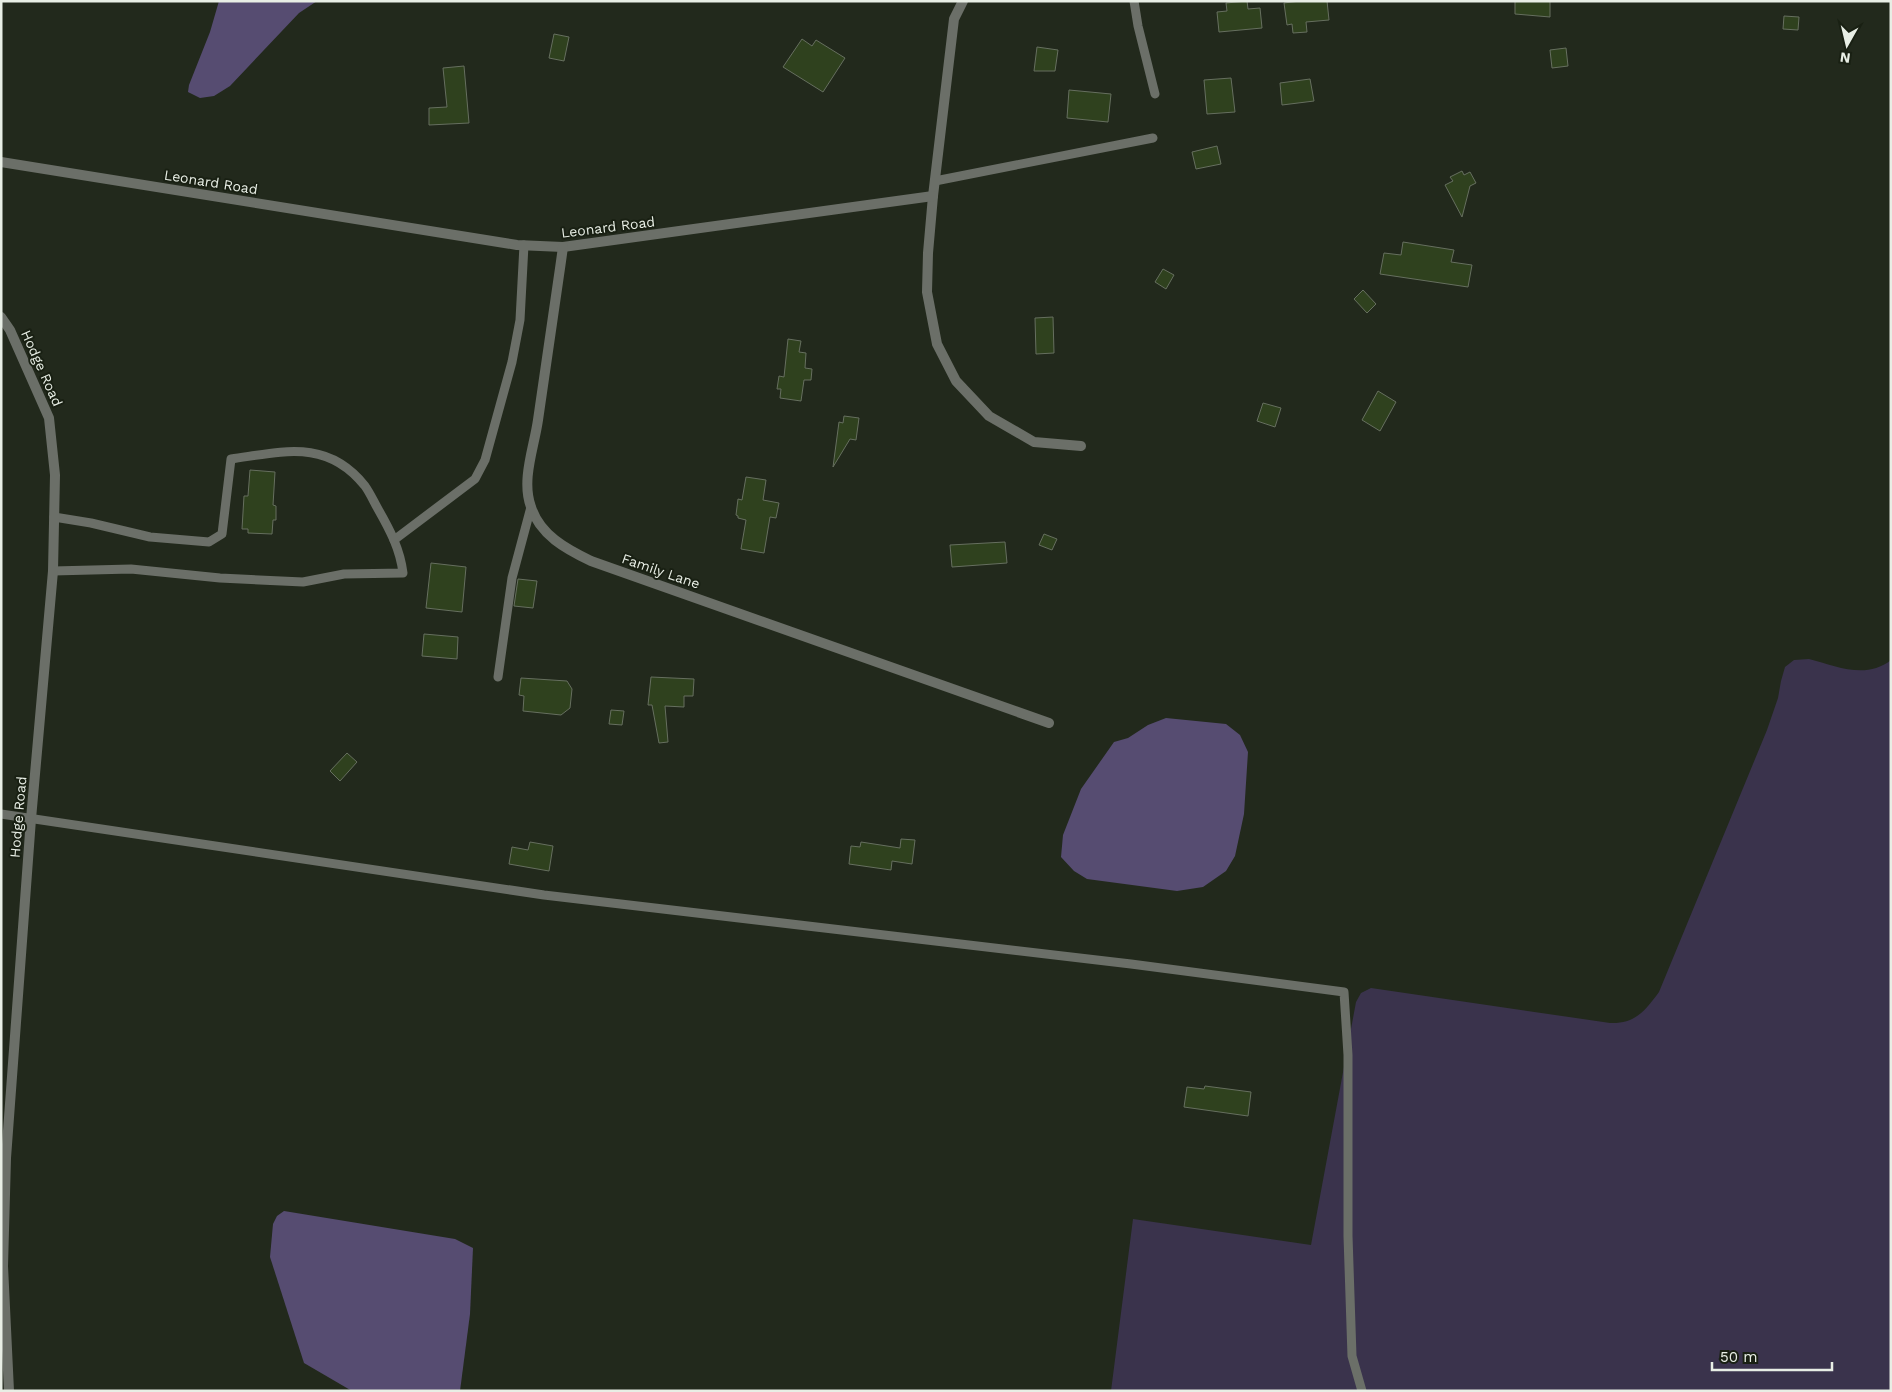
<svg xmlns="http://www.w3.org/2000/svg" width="1892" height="1392" viewBox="0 0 1892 1392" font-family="'Work Sans',sans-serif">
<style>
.green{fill:#3a334c}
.water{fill:#564c71}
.building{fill:#2f411e;stroke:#666f5f}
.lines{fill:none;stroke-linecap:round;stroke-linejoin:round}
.lane{stroke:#6b6f68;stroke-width:9}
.street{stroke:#6b6f68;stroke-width:10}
.labels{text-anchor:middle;stroke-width:4;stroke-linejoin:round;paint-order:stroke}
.street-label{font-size:14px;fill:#e8eee5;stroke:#192013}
</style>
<rect width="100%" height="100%" fill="#22291c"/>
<path class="green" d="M1809,659c27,7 57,21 82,1v731h-780l22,-172 178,26 45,-243 5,-9 10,-5 239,35c25,1 35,-12 49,-31l108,-262 11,-32 3,-17 4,-14 9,-7z"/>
<g class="water">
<polygon points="219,1 317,1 299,13 230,86 214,96 200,98 188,92 189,85 210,32"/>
<polygon points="1166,718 1226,724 1240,735 1248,752 1244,814 1235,856 1226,871 1203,887 1177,891 1087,879 1074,871 1061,857 1063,835 1081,789 1114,742 1128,738 1148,725"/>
<polygon points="284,1211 455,1239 473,1248 470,1314 460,1391 352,1391 304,1363 270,1257 273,1224 277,1216"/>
</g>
<g class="building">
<polygon points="1247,1 1248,9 1260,8 1262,28 1219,32 1217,12 1227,11 1226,3"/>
<polygon points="1300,1 1327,1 1329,20 1306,22 1307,32 1293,33 1292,24 1287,25 1284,3"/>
<polygon points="1515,1 1550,1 1550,17 1515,14"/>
<polygon points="1784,16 1799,17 1798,30 1783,29"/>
<polygon points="554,34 569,37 564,61 549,58"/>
<polygon points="802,39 812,46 816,40 845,58 823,92 783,67"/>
<polygon points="1037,47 1058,50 1055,71 1034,71"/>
<polygon points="1566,48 1568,66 1552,68 1550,50"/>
<polygon points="464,66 469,123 429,125 429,108 447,107 443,68"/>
<polygon points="1231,78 1235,112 1207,114 1204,80"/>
<polygon points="1310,79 1314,101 1282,105 1280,83"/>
<polygon points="1069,90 1111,94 1108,122 1067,118"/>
<polygon points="1217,146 1221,164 1196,169 1192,152"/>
<polygon points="1462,171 1464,175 1470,172 1476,183 1470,186 1462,217 1445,185 1453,181 1450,177"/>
<polygon points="1403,242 1454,250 1451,262 1472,265 1468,287 1380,274 1384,253 1401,255"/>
<polygon points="1163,269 1174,275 1166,289 1155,282"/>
<polygon points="1363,290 1376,304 1367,313 1354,299"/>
<polygon points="1053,317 1054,353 1036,354 1035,318"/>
<polygon points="788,339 801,341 799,352 806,353 805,368 812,369 811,380 804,380 801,401 780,398 781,389 777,389 779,376 784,377"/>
<polygon points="1378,391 1396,402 1380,431 1362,420"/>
<polygon points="1263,403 1281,408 1275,427 1257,421"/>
<polygon points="844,416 859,418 856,440 850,439 833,467 839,422 843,423"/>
<polygon points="250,470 275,472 273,505 276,506 276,520 273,520 272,534 248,533 248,529 242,529 244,496 248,496"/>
<polygon points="746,477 766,480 763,500 779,503 776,518 770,517 764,553 741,549 746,520 738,518 738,516 736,515 738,499 742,500"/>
<polygon points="1044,534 1057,539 1052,550 1039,545"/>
<polygon points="1005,542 1007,563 952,567 950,545"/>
<polygon points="431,563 466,567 462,612 426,608"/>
<polygon points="518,579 537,581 533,608 514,606"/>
<polygon points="424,634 458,637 457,659 422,656"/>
<polygon points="651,677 694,679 693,696 684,696 684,707 665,706 668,742 659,743 652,705 648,705"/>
<polygon points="521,678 567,681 572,689 570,708 561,715 523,711 524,696 519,695"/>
<polygon points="611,710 624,711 622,725 609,724"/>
<polygon points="347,753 357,762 340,781 330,771"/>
<polygon points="901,839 915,840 912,864 892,861 891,870 849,864 851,846 860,847 861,842 900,848"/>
<polygon points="530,842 553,846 549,871 509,864 512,847 528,850"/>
<polygon points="1205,1086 1251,1092 1248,1116 1184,1107 1187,1087 1204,1089"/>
</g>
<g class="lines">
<g class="lane">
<polyline points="1134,1 1138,26 1155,94"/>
<polyline points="935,181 1153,138"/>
<polyline points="394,540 475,479 485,460 512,362 520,320 524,245"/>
<path d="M53,571l78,-2 89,9 83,4 41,-8 59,-1c-3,-24 -13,-43 -25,-64 -4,-7 -8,-16 -13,-23 -38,-48 -83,-34 -134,-27l-9,75 -13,8 -59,-5 -59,-14 -37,-6"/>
<polyline points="498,677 512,578 531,507"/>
<polyline points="1,814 544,895 1131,964 1344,992 1348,1055 1348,1236 1352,1356 1362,1391"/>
</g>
<g class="street">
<polyline points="963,1 954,19 933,196 928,253 927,292 937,344 956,381 989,416 1034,442 1081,446"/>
<polyline points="1,162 517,245 563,247 933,196"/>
<path d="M563,247c-8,58 -17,116 -25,173 -4,28 -17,60 -7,87 9,28 35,42 60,54l458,162"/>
<polyline points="1,317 10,330 49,418 55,475 53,571 31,819 6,1158 3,1266 9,1391"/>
</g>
</g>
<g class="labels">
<g class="street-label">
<text transform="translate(211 182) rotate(9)" y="5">Leonard Road</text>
<text transform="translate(608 227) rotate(-7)" y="5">Leonard Road</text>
<text transform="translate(42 368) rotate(66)" y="5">Hodge Road</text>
<text transform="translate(661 571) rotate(19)" y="5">Family Lane</text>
<text transform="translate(18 817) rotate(-85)" y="5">Hodge Road</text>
</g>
</g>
<rect width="1892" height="1392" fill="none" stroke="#e8eee5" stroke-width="5"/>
<g transform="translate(1847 45) rotate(188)" stroke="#192013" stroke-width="4" paint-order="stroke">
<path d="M0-4L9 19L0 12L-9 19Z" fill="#e8eee5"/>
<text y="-8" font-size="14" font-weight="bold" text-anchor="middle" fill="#e8eee5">N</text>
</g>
<path d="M1712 1362v8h120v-8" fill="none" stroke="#e8eee5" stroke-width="2.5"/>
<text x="1720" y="1362" font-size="15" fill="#e8eee5" stroke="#192013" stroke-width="4" paint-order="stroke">50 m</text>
</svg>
